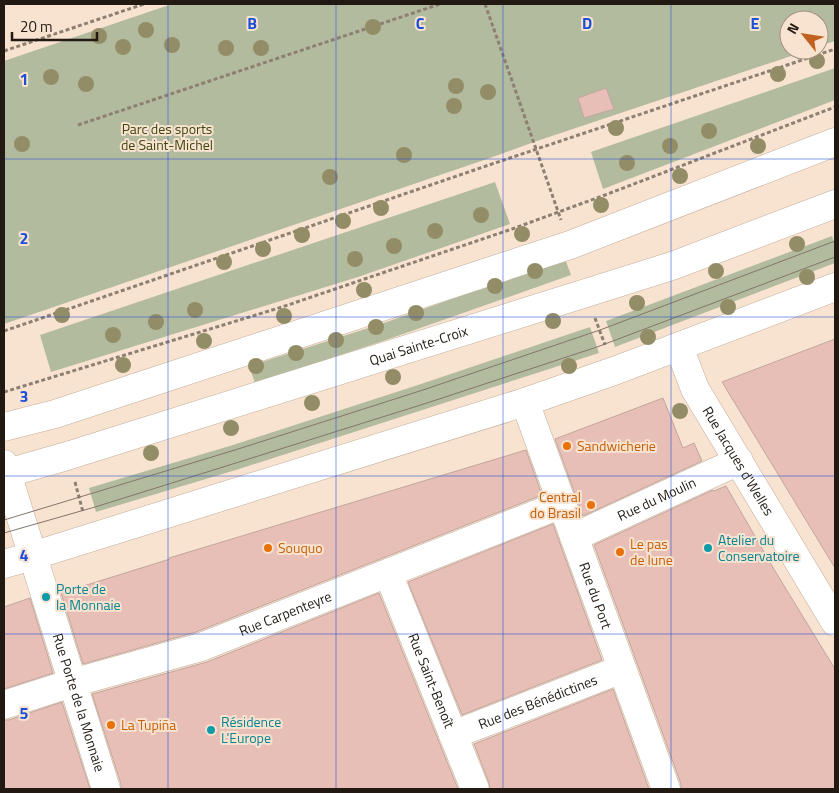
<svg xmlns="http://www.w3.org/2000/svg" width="839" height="793" viewBox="0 0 839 793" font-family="'Titillium Web',sans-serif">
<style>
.green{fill:#b3bb9f}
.building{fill:#e7bfb6;stroke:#c1a59f}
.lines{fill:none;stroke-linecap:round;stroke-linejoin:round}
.minor-casing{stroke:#c1ad9a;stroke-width:29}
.major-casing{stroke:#c1ad9a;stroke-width:29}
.path{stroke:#8d7f72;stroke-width:3;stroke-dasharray:4 2.5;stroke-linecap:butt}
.minor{stroke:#fff;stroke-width:28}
.major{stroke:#fff;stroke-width:28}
.tram{stroke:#837569;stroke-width:1}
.tree{fill:#928d66}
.grid{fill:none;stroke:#1d4ed8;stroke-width:1;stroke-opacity:0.55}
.food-dot{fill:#e8710a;stroke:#f8e3d0;stroke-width:2}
.culture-dot{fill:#0f9aa8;stroke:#f8e3d0;stroke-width:2}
.labels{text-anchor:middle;stroke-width:4;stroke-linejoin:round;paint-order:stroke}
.park-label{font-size:14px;fill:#3e4710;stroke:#f8e3d0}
.street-label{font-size:14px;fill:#211912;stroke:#f8e3d0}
.food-label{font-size:14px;fill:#c56008;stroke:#f8e3d0;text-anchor:start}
.culture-label{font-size:14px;fill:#0d838f;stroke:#f8e3d0;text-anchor:start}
.grid-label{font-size:16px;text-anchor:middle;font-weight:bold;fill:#1d4ed8;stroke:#f8e3d0;stroke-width:4;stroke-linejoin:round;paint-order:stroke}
</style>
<rect width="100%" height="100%" fill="#f8e3d0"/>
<g class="green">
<polygon points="172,4 835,4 835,41 819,46 819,20 789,20 789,50 809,50 534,142 487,159 4,324 4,61"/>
<polygon points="835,68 835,100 603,189 591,152"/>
<polygon points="495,182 510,224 358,277 51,372 40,335"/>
<polygon points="832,236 835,245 835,263 615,347 606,321"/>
<polygon points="565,259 571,275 386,340 255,383 249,366 381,324"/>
<polygon points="590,327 599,353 239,469 96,512 89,488 233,445 421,384"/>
</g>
<g class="building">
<polygon points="606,88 614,109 584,118 578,98"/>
<polygon points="835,339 835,568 722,382"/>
<polygon points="663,398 683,448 694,443 702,461 583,516 555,439"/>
<polygon points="526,450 542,495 196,632 83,664 61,593 170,559 169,558"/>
<polygon points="726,486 775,571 835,669 835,789 681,789 681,784 594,545 713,490 714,491"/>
<polygon points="553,524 602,660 462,715 408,582"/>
<polygon points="379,593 458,789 121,789 121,784 92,694 207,662"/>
<polygon points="30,598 53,673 4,689 4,607"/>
<polygon points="613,689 649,789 490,789 489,783 474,744"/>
<polygon points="62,702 90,789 4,789 4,720 9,720"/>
</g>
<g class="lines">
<defs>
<g id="minor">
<path id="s1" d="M679,347l16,42 140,233"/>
<path id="s2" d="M525,402l141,387"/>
<path id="s3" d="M4,464l102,325"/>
<path id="s4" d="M574,537l165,-76"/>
<polyline points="4,564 32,556 525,402 614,371 835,287"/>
<path id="s5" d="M388,573l87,216"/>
<path id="s6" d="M4,705l68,-22 129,-36 361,-143"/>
<path id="s7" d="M453,735l169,-66"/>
</g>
<g id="major">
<polyline points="4,427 55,414 570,245 835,142"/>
<path id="s8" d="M4,474l63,-18 605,-190 163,-62"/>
</g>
</defs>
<use href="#minor" class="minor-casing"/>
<use href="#major" class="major-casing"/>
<g class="path">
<polyline points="485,4 561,220"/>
<polyline points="4,51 144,4"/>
<polyline points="78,125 440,4"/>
<polyline points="595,318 605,345"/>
<polyline points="4,331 489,165 835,49"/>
<polyline points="4,392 282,307 512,229 605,195 835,107"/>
<polyline points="75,482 83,512"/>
</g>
<use href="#minor" class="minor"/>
<use href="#major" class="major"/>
<g class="tram">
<polyline points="4,520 235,450 423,390 600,330 835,241"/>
<polyline points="4,533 95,507 239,462 427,403 597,347 835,257"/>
</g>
</g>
<g class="tree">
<circle cx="373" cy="27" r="8"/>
<circle cx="146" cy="30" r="8"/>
<circle cx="99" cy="36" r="8"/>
<circle cx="172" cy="45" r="8"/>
<circle cx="123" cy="47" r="8"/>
<circle cx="226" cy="48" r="8"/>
<circle cx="261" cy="48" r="8"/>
<circle cx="817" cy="61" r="8"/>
<circle cx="778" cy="74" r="8"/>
<circle cx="51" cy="77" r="8"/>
<circle cx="86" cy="84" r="8"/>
<circle cx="456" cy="86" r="8"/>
<circle cx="488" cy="92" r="8"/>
<circle cx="454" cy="106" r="8"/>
<circle cx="616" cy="128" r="8"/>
<circle cx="709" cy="131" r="8"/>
<circle cx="22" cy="144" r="8"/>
<circle cx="670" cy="146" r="8"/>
<circle cx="758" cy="146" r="8"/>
<circle cx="404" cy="155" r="8"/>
<circle cx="627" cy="163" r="8"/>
<circle cx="680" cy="176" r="8"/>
<circle cx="330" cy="177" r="8"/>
<circle cx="601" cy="205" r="8"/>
<circle cx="381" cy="208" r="8"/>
<circle cx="481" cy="215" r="8"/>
<circle cx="343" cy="221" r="8"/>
<circle cx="435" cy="231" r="8"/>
<circle cx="522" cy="234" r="8"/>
<circle cx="302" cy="235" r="8"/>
<circle cx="797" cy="244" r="8"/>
<circle cx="394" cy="246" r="8"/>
<circle cx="263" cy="249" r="8"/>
<circle cx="355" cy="259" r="8"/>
<circle cx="224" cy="262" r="8"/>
<circle cx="535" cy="271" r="8"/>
<circle cx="716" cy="271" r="8"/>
<circle cx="807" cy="277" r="8"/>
<circle cx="495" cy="286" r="8"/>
<circle cx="364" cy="290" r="8"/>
<circle cx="637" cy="303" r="8"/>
<circle cx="728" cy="307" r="8"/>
<circle cx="195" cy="310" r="8"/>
<circle cx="416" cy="313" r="8"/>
<circle cx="62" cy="315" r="8"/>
<circle cx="284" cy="316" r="8"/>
<circle cx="553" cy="321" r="8"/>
<circle cx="156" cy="322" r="8"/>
<circle cx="376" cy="327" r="8"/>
<circle cx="113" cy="335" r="8"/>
<circle cx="648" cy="337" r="8"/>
<circle cx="336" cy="340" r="8"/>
<circle cx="204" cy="341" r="8"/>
<circle cx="296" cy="353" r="8"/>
<circle cx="123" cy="365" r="8"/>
<circle cx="256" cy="366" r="8"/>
<circle cx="569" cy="366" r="8"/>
<circle cx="393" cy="377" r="8"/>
<circle cx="312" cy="403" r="8"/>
<circle cx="680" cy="411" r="8"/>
<circle cx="231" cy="428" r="8"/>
<circle cx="151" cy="453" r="8"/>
</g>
<path class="grid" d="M168,4v785M336,4v785M503,4v785M671,4v785M4,159h831M4,317h831M4,476h831M4,634h831"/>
<g class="food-dot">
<circle cx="567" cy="446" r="5"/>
<circle cx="591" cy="505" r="5"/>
<circle cx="268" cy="548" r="5"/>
<circle cx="620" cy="552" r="5"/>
<circle cx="111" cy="725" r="5"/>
</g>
<g class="culture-dot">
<circle cx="708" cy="548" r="5"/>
<circle cx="46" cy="597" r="5"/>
<circle cx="211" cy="730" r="5"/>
</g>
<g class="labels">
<g class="park-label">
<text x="167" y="134">Parc des sports<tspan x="167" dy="16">de Saint-Michel</tspan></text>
</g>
<g class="street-label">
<text dy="5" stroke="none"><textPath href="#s8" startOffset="434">Quai Sainte-Croix</textPath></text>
<text dy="5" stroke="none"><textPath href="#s1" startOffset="129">Rue Jacques d'Welles</textPath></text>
<text dy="5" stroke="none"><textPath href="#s4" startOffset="91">Rue du Moulin</textPath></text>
<text dy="5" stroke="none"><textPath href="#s2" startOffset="206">Rue du Port</textPath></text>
<text dy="5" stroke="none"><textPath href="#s6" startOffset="296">Rue Carpenteyre</textPath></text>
<text dy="5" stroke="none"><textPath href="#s5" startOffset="116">Rue Saint-Benoît</textPath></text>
<text dy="5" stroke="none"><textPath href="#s7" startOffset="91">Rue des Bénédictines</textPath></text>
<text dy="5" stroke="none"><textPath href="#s3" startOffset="250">Rue Porte de la Monnaie</textPath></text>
</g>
<g class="food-label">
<text x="577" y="451">Sandwicherie</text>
<text x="581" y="502" text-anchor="end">Central<tspan x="581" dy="16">do Brasil</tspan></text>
<text x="630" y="549">Le pas<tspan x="630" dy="16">de lune</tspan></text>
<text x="278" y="553">Souquo</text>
<text x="121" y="730">La Tupiña</text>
</g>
<g class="culture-label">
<text x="718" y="545">Atelier du<tspan x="718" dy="16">Conservatoire</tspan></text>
<text x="56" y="594">Porte de<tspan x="56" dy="16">la Monnaie</tspan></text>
<text x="221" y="727">Résidence<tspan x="221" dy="16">L'Europe</tspan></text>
</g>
</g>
<g class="grid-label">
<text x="252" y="29">B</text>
<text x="420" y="29">C</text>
<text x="587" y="29">D</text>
<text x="755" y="29">E</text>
<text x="24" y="85">1</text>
<text x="24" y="244">2</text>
<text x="24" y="402">3</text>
<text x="24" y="561">4</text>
<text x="24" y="719">5</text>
</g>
<rect width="839" height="793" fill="none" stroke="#211912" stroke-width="10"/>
<g transform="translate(804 35) rotate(300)"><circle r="24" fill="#f8e3d0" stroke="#a29284"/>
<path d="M0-4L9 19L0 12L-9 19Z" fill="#c1611f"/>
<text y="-8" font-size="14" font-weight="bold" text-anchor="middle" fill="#211912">N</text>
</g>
<path d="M12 32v8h85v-8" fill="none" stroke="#211912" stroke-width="2.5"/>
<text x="20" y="32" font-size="15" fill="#211912" stroke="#f8e3d0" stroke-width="4" paint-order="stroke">20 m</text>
</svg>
